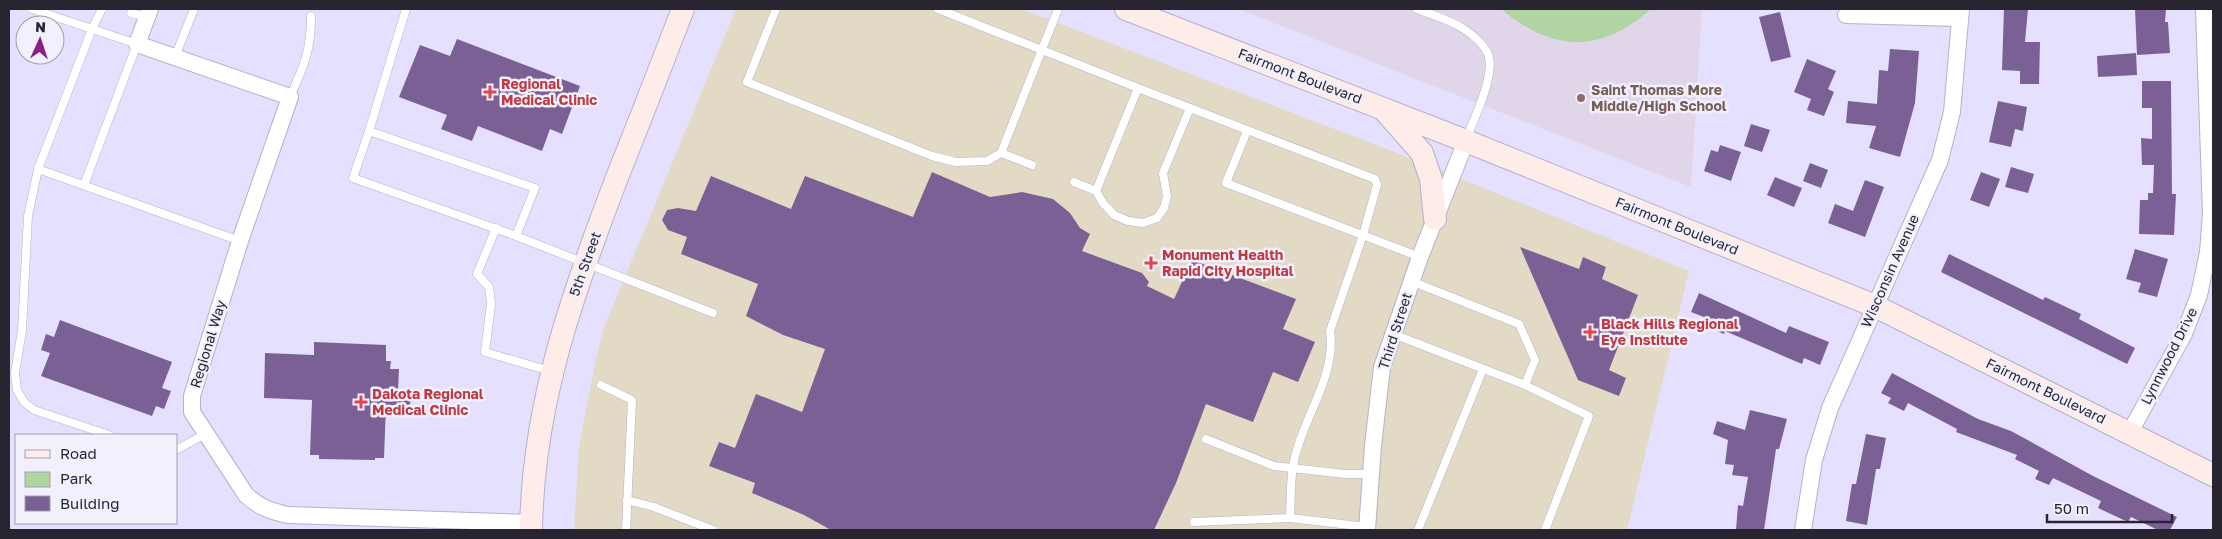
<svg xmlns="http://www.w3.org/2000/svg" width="2222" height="539" viewBox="0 0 2222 539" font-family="'Golos Text',sans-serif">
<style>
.education{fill:#e1d5e9}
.medical{fill:#e3dac5}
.green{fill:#b0d4a2}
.building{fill:#7b6095}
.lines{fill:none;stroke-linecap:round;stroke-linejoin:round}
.lane-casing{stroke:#b5b0cd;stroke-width:9}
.street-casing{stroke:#b5b0cd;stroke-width:18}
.secondary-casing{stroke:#b5b0cd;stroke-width:24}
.lane{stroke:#fff;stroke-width:8}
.street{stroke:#fff;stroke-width:16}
.secondary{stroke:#feece9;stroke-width:22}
.health-dot{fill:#e0444e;stroke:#f2f0fc;stroke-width:2}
.education-dot{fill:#8d6e63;stroke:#f2f0fc;stroke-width:2}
.labels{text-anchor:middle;stroke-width:5;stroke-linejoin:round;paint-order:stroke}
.street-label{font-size:14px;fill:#282531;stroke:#f2f0fc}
.health-label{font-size:14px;font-weight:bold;fill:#be3a42;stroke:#f2f0fc;text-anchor:start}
.education-label{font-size:14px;font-weight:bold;fill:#785e54;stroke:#f2f0fc;text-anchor:start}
</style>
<rect width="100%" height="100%" fill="#e5e0fe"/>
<polygon class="education" points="1238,9 1702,9 1691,187"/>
<polygon class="medical" points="736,9 1022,9 1392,151 1689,271 1627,530 574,530 579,446 596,358 605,325"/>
<path class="green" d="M1502,9h149c-37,32 -75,45 -121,20 -9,-5 -21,-12 -28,-20z"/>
<g class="building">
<polygon points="2004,9 2028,9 2025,42 2040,42 2039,84 2020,84 2020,71 2002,70"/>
<polygon points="2135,9 2166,9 2165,22 2168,22 2170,53 2137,55"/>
<polygon points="1780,12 1791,57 1771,62 1759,17"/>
<polygon points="457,39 580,86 562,134 550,129 542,151 478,126 472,141 441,129 447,115 399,97 420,45 450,56"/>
<polygon points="1890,49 1919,51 1915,103 1900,157 1869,148 1876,126 1846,123 1848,101 1877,104 1879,70 1888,71"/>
<polygon points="2136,53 2137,75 2098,77 2097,56"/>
<polygon points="1807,59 1836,71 1828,89 1834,92 1824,116 1807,110 1811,99 1794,92"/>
<polygon points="2142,81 2171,81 2172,194 2176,194 2174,235 2139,234 2140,200 2148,200 2148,193 2153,193 2154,165 2142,165 2141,138 2152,139 2152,108 2142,108"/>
<polygon points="1998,101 2027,107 2023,131 2015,129 2011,147 1989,142"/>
<polygon points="1751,124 1770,130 1762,152 1744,146"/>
<polygon points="1720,145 1741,152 1731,181 1704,171 1711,150 1718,152"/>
<polygon points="1810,163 1828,170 1821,188 1803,181"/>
<polygon points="2011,167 2034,174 2028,193 2005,187"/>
<polygon points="932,172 990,197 1022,192 1053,199 1070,213 1080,228 1090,234 1082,251 1142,273 1149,282 1147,286 1174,299 1192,260 1296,299 1283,329 1315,342 1298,382 1273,372 1253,422 1206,404 1176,483 1154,530 831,530 804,515 752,493 755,483 709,466 719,442 735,448 756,394 802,412 825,349 783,335 746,316 758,284 681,254 687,237 668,230 662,220 667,210 678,208 696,211 711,176 791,209 805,176 913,217"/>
<polygon points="1981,172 2000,179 1989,207 1970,200"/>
<polygon points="1775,177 1802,188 1794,207 1767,195"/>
<polygon points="1865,180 1884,187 1865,237 1828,223 1835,204 1853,211"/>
<polygon points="1520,247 1579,269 1583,257 1606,267 1602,279 1638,295 1609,370 1626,378 1619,396 1578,380"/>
<polygon points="2135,249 2168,259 2157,297 2138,292 2141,283 2126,279"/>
<polygon points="1949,254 2043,300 2045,297 2081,314 2079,319 2135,348 2127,364 1941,272"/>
<polygon points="1699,293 1786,333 1789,326 1829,342 1820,365 1804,358 1802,364 1725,331 1724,334 1706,326 1709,319 1691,312"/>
<polygon points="60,320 172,362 162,388 171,391 164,409 156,406 152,416 41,376 50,353 41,350 46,334 54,337"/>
<polygon points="314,342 386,345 386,361 391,361 390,369 399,369 398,391 411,391 410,406 386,405 384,458 375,458 375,460 319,459 319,455 310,455 312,400 264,398 265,353 314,355"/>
<polygon points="1892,373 1978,419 2011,431 2093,476 2177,517 2170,530 2158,530 2131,517 2128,522 2098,508 2101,501 2053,478 2049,485 2035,479 2039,471 2015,459 2017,455 1956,432 1957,429 1908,403 1904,411 1888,403 1891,398 1881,393"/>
<polygon points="1750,410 1787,419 1779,449 1776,449 1764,530 1736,530 1738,505 1743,506 1748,477 1732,475 1734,465 1725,464 1728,440 1713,434 1717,421 1745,430"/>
<polygon points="1866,434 1886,438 1880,469 1876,469 1867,525 1846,521 1852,484 1856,484"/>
</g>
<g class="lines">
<defs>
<g id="lane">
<polyline points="32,9 92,29 38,169 240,241"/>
<polyline points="776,9 747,82 932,156 956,162 987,161 1001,153"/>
<polyline points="938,9 1138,88 1096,191"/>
<path d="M1417,9c15,6 33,11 47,20 9,6 19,14 24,25 8,20 -14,65 -22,85"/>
<polyline points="131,13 147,17"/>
<polyline points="175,57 194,9"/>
<path d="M1138,88l237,91 2,6 -14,50 -33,96c6,43 -23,81 -34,122 -6,21 -5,43 -6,65"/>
<path d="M290,97c14,-31 21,-46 21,-81"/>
<polyline points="369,131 406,9"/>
<polyline points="1247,131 1226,183 1420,257"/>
<polyline points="1032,165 1001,153 1058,9"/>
<polyline points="38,169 28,216 22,330 15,373 17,390 24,402 34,410 109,435"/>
<polyline points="1074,182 1096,191 1103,203 1114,215 1128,221 1143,223 1157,218 1164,208 1167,196 1163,173 1190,108"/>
<polyline points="84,185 137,44 92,29 102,9"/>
<polyline points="496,228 477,274 489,287 491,304 485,352 550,371"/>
<polyline points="516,236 535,188 369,131 353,178 516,236 713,313"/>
<polyline points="1411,281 1519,324 1535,360 1525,385"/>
<polyline points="1393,334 1525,385 1589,416 1545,530"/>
<polyline points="601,385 632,400 626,530"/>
<polyline points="1206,439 1274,466 1345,474 1371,474"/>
<polyline points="176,450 205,434"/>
<polyline points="627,500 654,507 713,530"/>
<polyline points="1194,522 1290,518 1367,527"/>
<polyline points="1418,530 1483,369"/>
</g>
<g id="street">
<path d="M150,9l-13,35 153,53 -50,144 -48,155v16l54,83c13,12 24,16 42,20l243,8"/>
<polyline points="1846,15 1960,18"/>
<polyline points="2130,432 2184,334 2199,295 2208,252 2211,214 2204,9"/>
<polyline points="1367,530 1373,446 1382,367 1420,257 1466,141"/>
<polyline points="1803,530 1814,460 1830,408 1940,160 1952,112 1961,9"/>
</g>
<g id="secondary">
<polyline points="1126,9 1466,141 1875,306 2213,475"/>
<polyline points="1385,111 1422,153 1431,179 1435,219"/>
<path d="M531,530c2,-127 42,-238 87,-355 22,-55 44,-111 65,-166"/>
</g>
</defs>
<use href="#lane" class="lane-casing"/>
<use href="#street" class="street-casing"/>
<use href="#secondary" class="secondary-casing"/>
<use href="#lane" class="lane"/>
<use href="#street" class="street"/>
<use href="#secondary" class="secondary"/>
</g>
<g class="health-dot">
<path d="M487.5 84.5h5v5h5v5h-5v5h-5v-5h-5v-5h5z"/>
<path d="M1148.5 255.5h5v5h5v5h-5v5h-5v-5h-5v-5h5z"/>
<path d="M1587.5 324.5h5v5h5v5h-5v5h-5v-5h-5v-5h5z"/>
<path d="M358.5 394.5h5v5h5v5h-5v5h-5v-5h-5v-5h5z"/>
</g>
<circle class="education-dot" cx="1581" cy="98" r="5"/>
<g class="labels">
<g class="street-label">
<text transform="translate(1300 76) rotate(21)" y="5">Fairmont Boulevard</text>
<text transform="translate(1677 226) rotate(22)" y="5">Fairmont Boulevard</text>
<text transform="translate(585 264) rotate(-70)" y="5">5th Street</text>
<text transform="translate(1890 271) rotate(-66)" y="5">Wisconsin Avenue</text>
<text transform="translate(1395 331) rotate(-72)" y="5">Third Street</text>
<text transform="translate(208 344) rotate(-73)" y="5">Regional Way</text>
<text transform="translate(2169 356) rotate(-63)" y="5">Lynnwood Drive</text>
<text transform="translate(2046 391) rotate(26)" y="5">Fairmont Boulevard</text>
</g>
<g class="health-label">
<text x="501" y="89">Regional<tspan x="501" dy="16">Medical Clinic</tspan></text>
<text x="1162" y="260">Monument Health<tspan x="1162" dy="16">Rapid City Hospital</tspan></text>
<text x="1601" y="329">Black Hills Regional<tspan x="1601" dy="16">Eye Institute</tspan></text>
<text x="372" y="399">Dakota Regional<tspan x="372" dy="16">Medical Clinic</tspan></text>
</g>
<g class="education-label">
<text x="1591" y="95">Saint Thomas More<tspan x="1591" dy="16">Middle/High School</tspan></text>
</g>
</g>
<rect width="2222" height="539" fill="none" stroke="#282531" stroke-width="20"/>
<rect x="15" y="434" width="162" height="90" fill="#f2f0fc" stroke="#a19fab"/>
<rect x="25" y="450" width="25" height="8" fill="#feece9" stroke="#a19fab"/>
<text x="60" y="459" font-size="15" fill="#282531">Road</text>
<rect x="25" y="472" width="25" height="15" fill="#b0d4a2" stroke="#a19fab"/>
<text x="60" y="484" font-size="15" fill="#282531">Park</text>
<rect x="25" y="496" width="25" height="15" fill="#7b6095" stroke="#a19fab"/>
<text x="60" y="509" font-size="15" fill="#282531">Building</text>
<g transform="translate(40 40) rotate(3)"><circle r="24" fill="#f2f0fc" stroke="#a19fab"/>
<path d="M0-4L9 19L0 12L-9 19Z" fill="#8b1e83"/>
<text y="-8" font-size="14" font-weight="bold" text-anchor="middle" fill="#282531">N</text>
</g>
<path d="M2047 514v8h125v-8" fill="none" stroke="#282531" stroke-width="2.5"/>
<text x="2054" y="514" font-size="15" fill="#282531" stroke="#f2f0fc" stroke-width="4" paint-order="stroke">50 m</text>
</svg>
